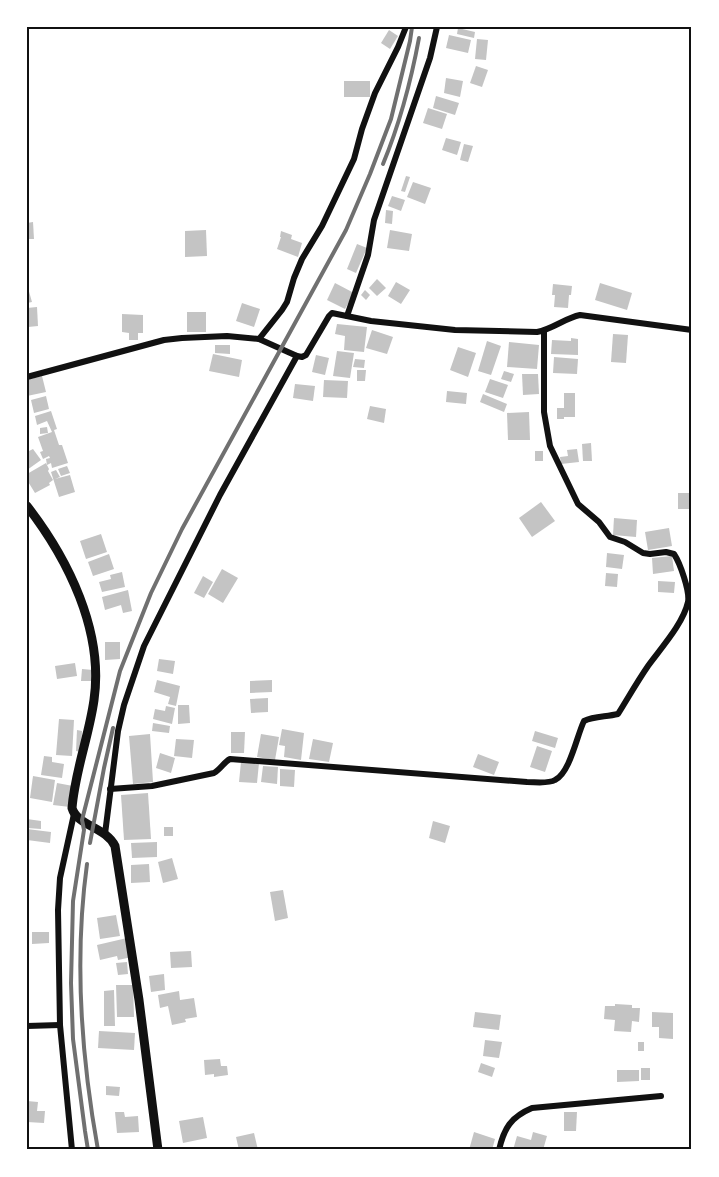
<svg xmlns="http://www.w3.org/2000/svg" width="719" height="1177" viewBox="0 0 719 1177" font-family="Georgia,serif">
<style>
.building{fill:#c4c4c4}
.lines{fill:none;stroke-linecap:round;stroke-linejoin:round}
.minor{stroke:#111;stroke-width:6}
.secondary{stroke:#111;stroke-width:9}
.rail{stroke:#707070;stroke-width:4}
.neatline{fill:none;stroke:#111;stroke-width:2}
</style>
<rect width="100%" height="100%" fill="#fff"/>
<g class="building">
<polygon points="458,28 475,32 474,38 457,34"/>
<polygon points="389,30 398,36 390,49 381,43"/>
<polygon points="449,35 471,40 468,53 446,48"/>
<polygon points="477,39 488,40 486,60 475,59"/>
<polygon points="476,66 488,70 482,87 470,83"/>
<polygon points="446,78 463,81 460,97 444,93"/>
<rect x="344" y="81" width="26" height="16"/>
<polygon points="436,96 459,103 455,115 433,108"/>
<polygon points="428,108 447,114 442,129 423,123"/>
<polygon points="446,138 461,142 457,155 442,150"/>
<polygon points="464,144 473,146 468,162 460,160"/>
<polygon points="406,176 410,177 405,192 401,191"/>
<polygon points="413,182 431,188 425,204 407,197"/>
<polygon points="392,196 405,200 401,211 388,206"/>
<polygon points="386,210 393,211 392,224 385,223"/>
<polygon points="33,222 34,239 27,239 27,223"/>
<polygon points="206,230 207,256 185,257 185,231"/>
<polygon points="390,230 412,234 409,251 387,248"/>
<polygon points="281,231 292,235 291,239 302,243 298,257 277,249 281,237 280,237"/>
<polygon points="357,244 367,248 356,273 347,269"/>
<polygon points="377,279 386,288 377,296 369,288"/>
<polygon points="396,282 410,290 401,304 388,296"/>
<polygon points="335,283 354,293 345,309 327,300"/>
<polygon points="600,283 632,293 627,310 595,300"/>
<polygon points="553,284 572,286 571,295 569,295 568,308 554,307 555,295 552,295"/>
<polygon points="28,288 32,302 27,303 27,289"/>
<polygon points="365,290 370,295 366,300 361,295"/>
<polygon points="242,303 260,309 254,327 236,321"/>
<polygon points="37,307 38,326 28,327 27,308"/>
<rect x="187" y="312" width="19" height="20"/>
<polygon points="122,314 143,315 143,333 138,333 138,340 129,340 129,333 122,332"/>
<polygon points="337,324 367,327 364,352 344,350 345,336 335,334"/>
<polygon points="372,330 393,337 387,354 366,348"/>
<polygon points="613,334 628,335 626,363 611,362"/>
<polygon points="571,338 578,339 578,355 551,354 552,340 571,341"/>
<polygon points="487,341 501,346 491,375 478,371"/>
<polygon points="509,342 539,345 537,369 507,367"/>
<polygon points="215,345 230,345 230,354 215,353"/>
<polygon points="458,347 476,353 468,377 450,370"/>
<polygon points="337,351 354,353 350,378 333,376"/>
<polygon points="213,354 242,360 239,377 209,371"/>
<polygon points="316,355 329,358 325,375 312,372"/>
<polygon points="554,357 578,359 577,374 553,373"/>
<polygon points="355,359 365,360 364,368 353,367"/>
<polygon points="357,370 366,370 365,381 357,381"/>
<polygon points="504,371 514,374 511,382 501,379"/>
<polygon points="522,374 538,374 539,394 523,395"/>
<polygon points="42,376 46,392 27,396 27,380"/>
<polygon points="490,379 508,385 503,398 485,392"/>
<polygon points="324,380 348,381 347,398 323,397"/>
<polygon points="295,384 315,386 313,401 293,398"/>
<polygon points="447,391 467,393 466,404 446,402"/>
<polygon points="564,393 575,393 575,417 564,417 564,419 557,419 557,408 564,408"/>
<polygon points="483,394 507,404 504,412 480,402"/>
<polygon points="46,396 49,409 34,413 31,400"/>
<polygon points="370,406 386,409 384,423 367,419"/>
<polygon points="51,411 57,429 54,430 59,445 62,445 68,463 52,468 51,463 47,465 46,459 50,458 49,456 43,459 40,452 43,451 38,437 52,432 47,421 37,425 35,416"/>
<polygon points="529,412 530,440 508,440 507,413"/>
<polygon points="47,427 48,433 40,434 40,428"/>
<polygon points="591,443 592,461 583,461 582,444"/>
<polygon points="33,449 41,460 27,470 27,452"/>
<polygon points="577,449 579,462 561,464 560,457 568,456 567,450"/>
<rect x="535" y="451" width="8" height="10"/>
<polygon points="46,463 49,469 48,471 53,480 49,483 50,485 35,493 27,480 27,474"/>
<polygon points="67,466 70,473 61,476 58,469"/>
<polygon points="56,470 60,477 55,479 70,475 75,492 59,497 51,472"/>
<rect x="678" y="493" width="14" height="16"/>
<polygon points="541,502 555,521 532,537 519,518"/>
<polygon points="614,518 637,520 636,537 613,535"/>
<polygon points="669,528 672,546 648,550 645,532"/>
<polygon points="101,534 107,552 86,559 80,541"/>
<polygon points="607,553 624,555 622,569 606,567"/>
<polygon points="109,554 114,569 93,576 88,562"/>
<polygon points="672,556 674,571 653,574 652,558"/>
<polygon points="222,569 238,578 223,603 208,594"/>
<polygon points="122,572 125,587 102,592 99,582 111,579 110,575"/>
<polygon points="606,573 618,574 617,587 605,586"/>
<polygon points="203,576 213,582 204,598 194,593"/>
<polygon points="658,581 675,582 674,593 658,592"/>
<polygon points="128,590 132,611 123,613 121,605 105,610 102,597"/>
<polygon points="105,642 120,642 120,659 105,660"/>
<polygon points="159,659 175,661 173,674 157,671"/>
<polygon points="75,663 77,676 57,679 55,666"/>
<polygon points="82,669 93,670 93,681 81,681"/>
<polygon points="157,680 180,686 176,706 168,704 170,697 154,692"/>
<polygon points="272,680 272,692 250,693 250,681"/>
<polygon points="268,698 268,712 251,713 250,699"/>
<polygon points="178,705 189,705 190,723 178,724"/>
<polygon points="166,706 175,708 172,724 153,719 155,709 165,711"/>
<polygon points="59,719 74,720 72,756 56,755"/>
<polygon points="153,723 170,726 169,733 152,731"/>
<polygon points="282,729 304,733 301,760 284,757 285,746 279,745"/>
<polygon points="77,730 82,731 81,752 76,751"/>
<polygon points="535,731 558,738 555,748 532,741"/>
<polygon points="231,732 245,732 244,753 231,753"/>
<polygon points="150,734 153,782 133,784 129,736"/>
<polygon points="261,734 279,737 275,760 257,757"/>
<polygon points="176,739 194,740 192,758 174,756"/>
<polygon points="313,739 333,743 329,762 309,759"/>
<polygon points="537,746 552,751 545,772 530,767"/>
<polygon points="160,753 175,758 171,773 156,768"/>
<polygon points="478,754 499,762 494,775 473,767"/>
<polygon points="44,756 52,757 52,762 64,764 62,778 41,775"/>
<polygon points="241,762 259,763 257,783 239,782"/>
<polygon points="263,766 278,767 277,784 261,782"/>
<polygon points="280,769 295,770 294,787 280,786"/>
<polygon points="33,776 55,780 52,802 30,798"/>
<polygon points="57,783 73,786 70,807 53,805"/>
<polygon points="148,793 151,839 124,840 121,795"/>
<polygon points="27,819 41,821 41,829 27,828"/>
<polygon points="433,821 450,826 445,843 429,838"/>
<rect x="164" y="827" width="9" height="9"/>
<polygon points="27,829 51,832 50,843 27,840"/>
<polygon points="157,842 157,857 132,858 131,843"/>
<polygon points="172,858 178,879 163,883 158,862"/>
<polygon points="149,864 150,882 131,883 131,865"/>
<polygon points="283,890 288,918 275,921 270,892"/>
<polygon points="116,915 120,936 100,939 97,918"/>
<polygon points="32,932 49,932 49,943 32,944"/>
<polygon points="127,938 132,957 118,960 117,956 100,960 97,945"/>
<polygon points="191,951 192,967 171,968 170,952"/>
<polygon points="127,962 128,974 118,975 116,963"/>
<polygon points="164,974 165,990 151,992 149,976"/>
<polygon points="116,985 133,985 134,1017 117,1017"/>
<polygon points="114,990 115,1026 104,1026 104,991"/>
<polygon points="179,991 180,1000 194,998 197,1017 185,1019 186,1022 172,1025 168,1006 160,1008 158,995"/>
<polygon points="615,1004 632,1005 632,1008 640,1008 639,1022 632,1021 631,1032 614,1031 615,1020 604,1019 605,1006 615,1006"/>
<polygon points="475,1012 501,1015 499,1030 473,1027"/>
<polygon points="652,1012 673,1013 673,1039 659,1038 659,1027 652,1027"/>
<polygon points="99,1031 135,1033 134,1050 98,1048"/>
<polygon points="485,1040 502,1042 499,1058 483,1056"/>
<rect x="638" y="1042" width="6" height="9"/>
<polygon points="220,1059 221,1066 227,1066 228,1075 214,1077 214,1074 205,1075 204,1060"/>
<polygon points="481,1063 495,1068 492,1077 478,1072"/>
<rect x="641" y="1068" width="9" height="12"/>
<polygon points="617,1070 639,1070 639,1081 617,1082"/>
<polygon points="106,1086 120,1087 119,1096 106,1095"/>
<polygon points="27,1101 38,1102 37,1111 45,1111 44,1123 27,1122"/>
<polygon points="115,1112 124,1112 125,1117 138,1116 139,1132 117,1133"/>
<polygon points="564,1112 577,1112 576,1131 564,1131"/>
<polygon points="203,1117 207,1138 183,1143 179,1121"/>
<polygon points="474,1132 495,1139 492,1150 469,1150"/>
<polygon points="533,1132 547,1136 543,1150 513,1150 517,1136 531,1140"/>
<polygon points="254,1133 258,1150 239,1150 236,1137"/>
</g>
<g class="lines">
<g class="minor">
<polyline points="347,316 368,255 374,220 430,58 437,27"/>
<polyline points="259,339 282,310 287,302 294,278 302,259 322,226 354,159 362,129 375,93 398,47 406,27"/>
<path d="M27,377l137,-37 18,-2 45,-2 32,3 38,17 5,1 4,-2 23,-39 3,-3 39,8 84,9 82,2c16,-3 28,-14 43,-17l112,15"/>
<path d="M110,789l42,-3 62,-13c7,-4 10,-11 16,-14l297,23c9,0 21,2 28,-2 15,-7 22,-45 29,-59 10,-5 22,-4 34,-7 10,-16 19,-32 30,-48 13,-18 35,-42 40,-64 2,-11 -8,-39 -14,-48l-8,-2 -16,2 -7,-1 -18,-11 -15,-5 -11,-15 -21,-18 -28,-58 -6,-34v-81"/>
<polyline points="105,834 118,731 124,705 144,646 220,495 297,356"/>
<polyline points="27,1026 60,1025"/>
<polyline points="72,1150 60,1025 58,910 60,878 74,814"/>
<path d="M499,1150c5,-22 12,-33 33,-42l129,-12"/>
</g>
<path class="secondary" d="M27,506c41,53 77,125 67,194 -5,36 -19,71 -22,108 5,18 34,19 43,38l24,154 19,150"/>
<g class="rail">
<path d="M383,164c17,-41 28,-83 36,-126"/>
<polyline points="90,843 104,768 113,728"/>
<path d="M87,864c-13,95 -6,192 11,286"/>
<polyline points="88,1150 85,1131 73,1039 71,983 73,901 84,830 82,820 120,671 151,593 182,529 346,230 370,174 391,119 410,41 412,27"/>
</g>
</g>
<rect width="719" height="1177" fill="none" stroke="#ffffff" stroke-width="57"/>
<rect x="28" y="28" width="662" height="1120" class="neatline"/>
</svg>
